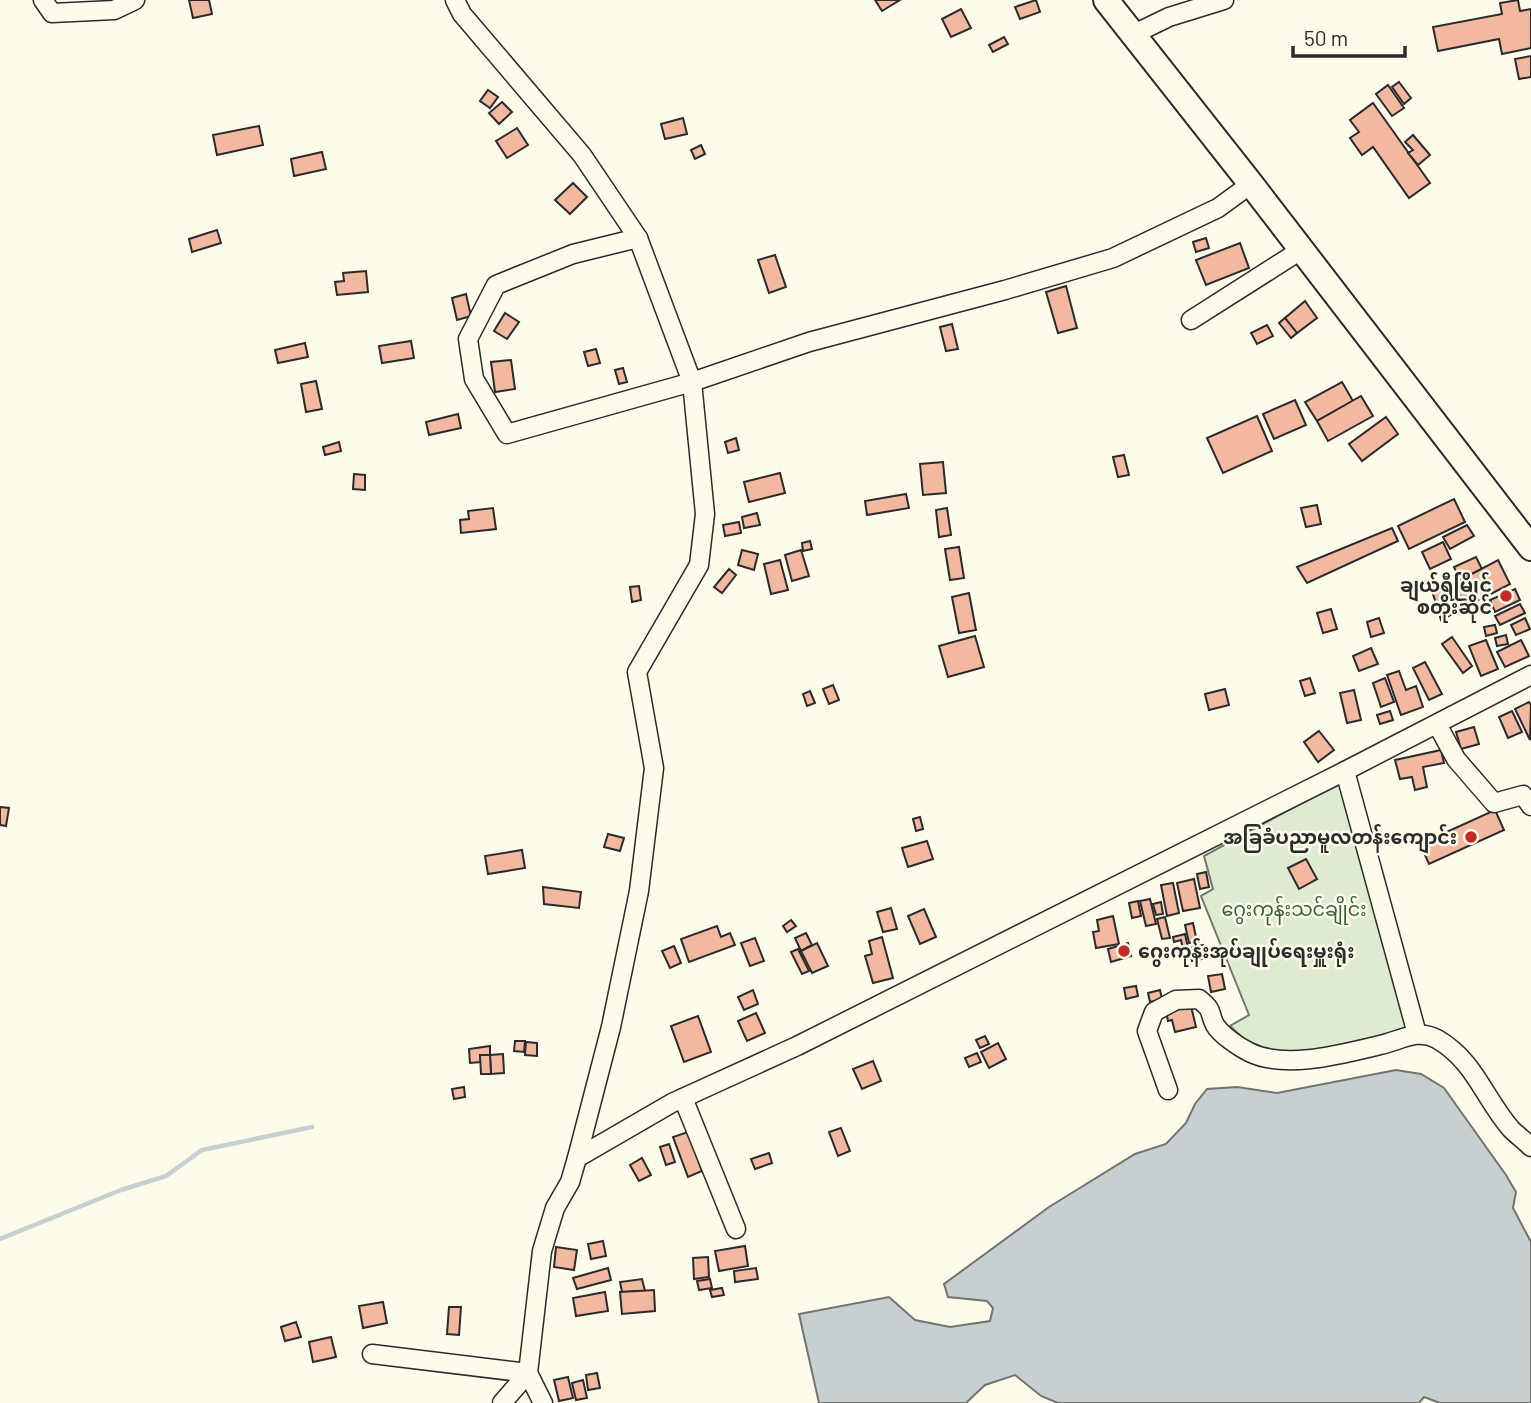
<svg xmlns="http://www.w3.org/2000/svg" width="1531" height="1403" viewBox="0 0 1531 1403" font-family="Barlow,'Noto Sans Myanmar',sans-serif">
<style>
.green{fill:#deebd1;stroke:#74746e;stroke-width:2}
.water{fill:#c7d0d0;stroke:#74746e;stroke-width:2}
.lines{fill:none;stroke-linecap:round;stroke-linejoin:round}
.stream{stroke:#c7d0d0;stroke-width:4.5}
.building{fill:#f2b8a0;stroke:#2b2b2b;stroke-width:2}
.minor-casing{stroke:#2b2b2b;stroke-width:21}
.highway-casing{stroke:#2b2b2b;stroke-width:28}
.minor{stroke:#fdfbea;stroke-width:18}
.highway{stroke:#fdfbea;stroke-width:24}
.poi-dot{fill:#c62828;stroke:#fdfbea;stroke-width:2.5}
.labels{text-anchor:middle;stroke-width:5;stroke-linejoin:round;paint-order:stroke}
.poi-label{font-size:19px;font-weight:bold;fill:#2b2b2b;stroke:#fdfbea;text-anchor:end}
.park-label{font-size:19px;fill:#34623c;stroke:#fdfbea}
</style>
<rect width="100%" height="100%" fill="#fdfbea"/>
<polygon class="green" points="1344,780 1411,1029 1312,1054 1259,1053 1230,1026 1249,1015 1201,896 1213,889 1204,856"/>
<polygon class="water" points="1396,1070 1421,1074 1444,1088 1506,1175 1516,1192 1513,1208 1531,1242 1531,1403 1440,1403 1424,1397 1419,1403 1058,1403 1041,1396 1015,1375 985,1385 966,1403 819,1403 799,1314 889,1297 915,1320 950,1327 990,1321 993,1308 987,1301 948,1297 944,1284 1049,1207 1135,1154 1166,1144 1186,1123 1195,1104 1207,1089 1237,1087 1277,1093"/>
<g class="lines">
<polyline class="stream" points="0,1239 121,1190 166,1176 202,1150 312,1127"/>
</g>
<g class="building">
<polygon points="189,0 209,0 212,14 193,18"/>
<polygon points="875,0 900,0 882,11"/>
<polygon points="1036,0 1040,12 1020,19 1015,7"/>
<polygon points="1518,0 1520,11 1531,9 1531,48 1502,54 1499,39 1438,51 1433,27 1502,14 1500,3"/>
<polygon points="961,9 971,28 951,37 942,19"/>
<polygon points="1004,37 1008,44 993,52 989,45"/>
<polygon points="1531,56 1531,77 1519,79 1515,59"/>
<polygon points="1399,82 1411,98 1404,104 1392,87"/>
<polygon points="1388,85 1404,108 1392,116 1376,94"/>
<polygon points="488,90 498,97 490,108 480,101"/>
<polygon points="502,102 512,112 499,124 489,113"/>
<polygon points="1373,103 1430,183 1409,198 1373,147 1362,155 1350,138 1359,132 1350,120"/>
<polygon points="683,118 687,134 665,139 661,124"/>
<polygon points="259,126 263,145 217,155 213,135"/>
<polygon points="517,128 528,145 507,158 496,141"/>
<polygon points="1413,135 1430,155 1418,165 1408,153 1413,150 1405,142"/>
<polygon points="701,145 705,154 695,159 691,150"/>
<polygon points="322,152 326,169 294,176 291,159"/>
<polygon points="573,183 587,197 570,214 555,200"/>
<polygon points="217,230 221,243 192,252 189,239"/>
<polygon points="1206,238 1209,248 1196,252 1193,242"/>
<polygon points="1240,243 1249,268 1206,285 1196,260"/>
<polygon points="775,255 786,287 769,293 758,260"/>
<polygon points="366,271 368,292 337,295 335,282 344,281 343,273"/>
<polygon points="1066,286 1077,328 1058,333 1046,292"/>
<polygon points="466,294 471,316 457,320 452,298"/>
<polygon points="1305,301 1317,318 1297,333 1285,318"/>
<polygon points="505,313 519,322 507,339 494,331"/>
<polygon points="1285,318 1297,333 1291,338 1279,323"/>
<polygon points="952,324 958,349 946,351 940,327"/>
<polygon points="1267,325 1273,336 1257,344 1251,333"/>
<polygon points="411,341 414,358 382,363 379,346"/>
<polygon points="305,343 308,357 278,363 275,350"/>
<polygon points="596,349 600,363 588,366 584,352"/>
<polygon points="511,360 515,389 495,392 491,362"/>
<polygon points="623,368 627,382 619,384 615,370"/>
<polygon points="316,381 322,409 306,412 301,384"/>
<polygon points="1342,382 1353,401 1317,421 1305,402"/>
<polygon points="1361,396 1373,416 1328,441 1317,421"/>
<polygon points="1295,400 1306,425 1274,439 1263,414"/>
<polygon points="458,414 461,428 429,435 426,422"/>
<polygon points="1257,416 1272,451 1223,473 1207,438"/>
<polygon points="1386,417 1398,434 1362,461 1349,444"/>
<polygon points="736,438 739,450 728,453 725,442"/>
<polygon points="339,442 341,451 325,455 323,447"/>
<polygon points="1124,455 1129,475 1118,477 1113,457"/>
<polygon points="943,462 946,493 923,495 920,464"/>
<polygon points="780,473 785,493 749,502 744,482"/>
<polygon points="354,474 365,475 365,490 353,489"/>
<polygon points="906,494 909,508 867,515 865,501"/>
<polygon points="1454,499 1465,522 1409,549 1398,526"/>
<polygon points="1317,505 1321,524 1306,527 1301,508"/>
<polygon points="493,508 496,529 461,533 460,520 469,519 468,511"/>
<polygon points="947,508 951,535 939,537 936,510"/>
<polygon points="757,513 760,525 744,528 742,517"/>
<polygon points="739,522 741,533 725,536 723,525"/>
<polygon points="1467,525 1474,536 1450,549 1443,537"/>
<polygon points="1392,528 1398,541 1307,583 1297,567"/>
<polygon points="810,541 812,549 803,551 802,543"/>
<polygon points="1443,542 1451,559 1430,569 1422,552"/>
<polygon points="959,547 964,578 950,580 945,549"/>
<polygon points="742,550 758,554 754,570 738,565"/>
<polygon points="801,550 809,576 792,581 785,555"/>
<polygon points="1476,557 1482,569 1460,580 1454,567"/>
<polygon points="780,560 788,590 771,594 764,564"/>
<polygon points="1498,560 1510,584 1466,607 1453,584"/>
<polygon points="729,569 736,575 722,593 714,587"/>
<polygon points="639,586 641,600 632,602 630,587"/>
<polygon points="1446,587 1449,592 1456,589 1466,607 1441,620 1433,594"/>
<polygon points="1515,589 1520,600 1495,612 1490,600"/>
<polygon points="969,593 976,630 959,633 952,597"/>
<polygon points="1520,604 1525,613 1500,625 1495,616"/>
<polygon points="1331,609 1337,629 1323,633 1317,613"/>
<polygon points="1379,618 1384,633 1371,637 1367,622"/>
<polygon points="1525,618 1530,629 1516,635 1511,625"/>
<polygon points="1495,625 1497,633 1486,636 1484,627"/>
<polygon points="1506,635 1508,644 1497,646 1495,638"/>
<polygon points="975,636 984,667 948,677 939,646"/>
<polygon points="1452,637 1472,666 1463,673 1442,644"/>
<polygon points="1486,640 1498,669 1481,676 1469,646"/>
<polygon points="1521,640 1529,656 1505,667 1497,652"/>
<polygon points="1371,648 1378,664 1359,671 1353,656"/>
<polygon points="1425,662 1442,694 1429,700 1413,668"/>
<polygon points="1399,671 1406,690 1416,686 1423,707 1401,715 1387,675"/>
<polygon points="1310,678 1315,693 1305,696 1300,681"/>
<polygon points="1385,678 1394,702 1381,707 1373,683"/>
<polygon points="833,685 839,700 829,704 823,689"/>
<polygon points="1225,689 1229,705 1209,710 1205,694"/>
<polygon points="1354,690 1361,720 1347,723 1340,693"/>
<polygon points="810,691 815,703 807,706 803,694"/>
<polygon points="1529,702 1531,705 1530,740 1515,709"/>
<polygon points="1390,711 1393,720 1380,724 1377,715"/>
<polygon points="1512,711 1522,732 1508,738 1499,717"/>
<polygon points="1474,727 1479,744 1461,749 1456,732"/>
<polygon points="1319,731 1334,750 1318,762 1304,742"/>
<polygon points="1441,750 1444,763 1423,767 1427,787 1415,790 1412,777 1400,779 1395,760"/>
<polygon points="0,807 9,808 6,826 0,825"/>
<polygon points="1495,810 1504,830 1429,864 1420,844"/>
<polygon points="920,817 923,829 916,831 913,819"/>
<polygon points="608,834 624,838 620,851 604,847"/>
<polygon points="927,841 933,859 908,867 902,848"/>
<polygon points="522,850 525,868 488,874 485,856"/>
<polygon points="1306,859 1317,879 1299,889 1288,868"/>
<polygon points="1206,872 1209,887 1200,889 1197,874"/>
<polygon points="1194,879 1200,908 1183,911 1177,883"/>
<polygon points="1173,883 1179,913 1167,916 1161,885"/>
<polygon points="543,887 581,892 579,908 544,904"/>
<polygon points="1150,899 1156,924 1146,926 1140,901"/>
<polygon points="1138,901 1141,916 1132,918 1129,903"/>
<polygon points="1161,902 1163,914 1156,915 1153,904"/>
<polygon points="891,908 897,929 883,932 877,912"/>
<polygon points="924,909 936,937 920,944 908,916"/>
<polygon points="1113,916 1119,944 1096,948 1093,932 1099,931 1097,920"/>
<polygon points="1165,917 1170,938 1162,939 1157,919"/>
<polygon points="791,920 796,926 787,932 783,926"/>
<polygon points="1193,923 1197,942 1189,943 1185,925"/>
<polygon points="717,926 721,937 730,933 735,945 689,962 681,939"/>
<polygon points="806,933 812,945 801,951 795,938"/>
<polygon points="1185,934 1188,948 1183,949 1181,940 1174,942 1173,937"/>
<polygon points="882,937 893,978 873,983 865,956 872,954 869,941"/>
<polygon points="755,938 764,961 750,966 741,943"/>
<polygon points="817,943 828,966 812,973 801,951"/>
<polygon points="1128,943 1131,956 1111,962 1108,949"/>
<polygon points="1203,945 1206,958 1192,961 1190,948"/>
<polygon points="674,946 681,963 670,968 662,951"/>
<polygon points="798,949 809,971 802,974 791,952"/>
<polygon points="1222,974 1225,989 1211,992 1208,976"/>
<polygon points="1136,986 1138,996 1126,999 1124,988"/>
<polygon points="753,990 758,1004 744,1010 738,997"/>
<polygon points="1160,990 1162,999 1150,1002 1148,993"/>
<polygon points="1191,1006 1196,1027 1175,1032 1172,1020 1168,1021 1166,1012"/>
<polygon points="756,1013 765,1033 747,1041 738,1021"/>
<polygon points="698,1016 711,1052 684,1062 671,1026"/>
<polygon points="985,1036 989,1044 980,1048 976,1040"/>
<polygon points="515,1041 525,1041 524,1052 514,1051"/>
<polygon points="526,1042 537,1043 537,1056 525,1055"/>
<polygon points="998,1043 1006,1059 989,1068 981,1052"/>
<polygon points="490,1046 490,1055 480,1055 481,1062 470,1063 469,1049"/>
<polygon points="977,1053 981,1062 969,1067 965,1058"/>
<polygon points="503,1054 504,1073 491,1074 490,1055"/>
<polygon points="480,1055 490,1055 491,1074 481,1074"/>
<polygon points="873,1061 881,1081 862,1089 853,1069"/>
<polygon points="464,1087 465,1097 454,1099 452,1089"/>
<polygon points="841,1128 850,1151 838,1156 829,1132"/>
<polygon points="688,1132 702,1171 688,1177 673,1137"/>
<polygon points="669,1144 675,1162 666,1165 660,1147"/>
<polygon points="769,1153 772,1163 755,1169 751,1159"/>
<polygon points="642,1158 651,1175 639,1181 630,1165"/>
<polygon points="603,1241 606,1256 591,1259 588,1244"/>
<polygon points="745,1246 748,1266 719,1271 715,1251"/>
<polygon points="556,1247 577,1250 574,1270 554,1267"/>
<polygon points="708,1257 709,1277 694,1279 693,1258"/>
<polygon points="608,1268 611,1280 577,1289 573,1278"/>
<polygon points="756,1268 758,1279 735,1282 734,1271"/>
<polygon points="642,1279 645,1291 622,1292 620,1282"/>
<polygon points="710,1279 712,1288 699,1290 697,1281"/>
<polygon points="722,1288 724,1295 712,1297 710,1290"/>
<polygon points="654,1290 655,1311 622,1314 620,1292"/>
<polygon points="605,1292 608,1311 576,1316 573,1298"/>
<polygon points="383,1302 387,1323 363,1328 359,1306"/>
<polygon points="449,1307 461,1307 459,1335 447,1334"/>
<polygon points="296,1322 301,1337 285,1341 281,1327"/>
<polygon points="331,1337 336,1357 313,1362 309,1342"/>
<polygon points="597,1373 600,1388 588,1390 586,1375"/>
<polygon points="568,1377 573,1398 559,1401 554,1380"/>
<polygon points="583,1380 587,1398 576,1400 572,1383"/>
</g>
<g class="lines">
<defs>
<g id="minor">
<polyline points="43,0 52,13 114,10 135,0"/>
<polyline points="455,0 462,14 582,155 638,238 692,382 705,514 699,565 637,672 654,768 639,891 611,1027 577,1158"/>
<polyline points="1132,35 1169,17 1224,0"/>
<polyline points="638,238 573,254 496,285 468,339 474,379 507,434 692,382 809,342 1005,290 1113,258 1218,208 1251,184"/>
<polyline points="1191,320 1301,250"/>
<polyline points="1437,724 1456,759 1494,803 1523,795 1531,806"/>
<polyline points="1345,771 1417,1034"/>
<path d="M1168,1090l-21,-59 7,-19 22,-12 23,-1c16,13 9,13 16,26 6,10 24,22 34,27 36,18 93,2 131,-7 20,-4 37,-17 57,-6 38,22 47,59 74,90 6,6 14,12 20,18"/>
<polyline points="683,1098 736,1229"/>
<polyline points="372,1354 528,1373 543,1403"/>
<polyline points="502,1403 528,1373 542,1251 555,1208 570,1182 577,1158 672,1103 797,1046 1345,771 1531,675"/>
</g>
<polyline id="highway" points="1106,0 1251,184 1531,548"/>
</defs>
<use href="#minor" class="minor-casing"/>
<use href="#highway" class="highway-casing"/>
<use href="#minor" class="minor"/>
<use href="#highway" class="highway"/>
</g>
<g class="poi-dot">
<circle cx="1506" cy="596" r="7"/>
<circle cx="1471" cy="837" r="7"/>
<circle cx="1124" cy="951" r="7"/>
</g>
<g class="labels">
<g class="poi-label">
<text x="1492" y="592">ချယ်ရီမြိုင်<tspan x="1492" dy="22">စတိုးဆိုင်</tspan></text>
<text x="1457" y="844">အခြခံပညာမူလတန်းကျောင်း</text>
<text x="1138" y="958" text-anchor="start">ဂွေးကုန်းအုပ်ချုပ်ရေးမှူးရုံး</text>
</g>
<g class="park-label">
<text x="1294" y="916">ဂွေးကုန်းသင်ချိုင်း</text>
</g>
</g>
<path d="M1293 46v10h112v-10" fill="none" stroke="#2b2b2b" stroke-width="3.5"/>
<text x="1304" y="46" font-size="21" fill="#2b2b2b" stroke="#fdfbea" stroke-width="5" paint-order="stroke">50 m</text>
</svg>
